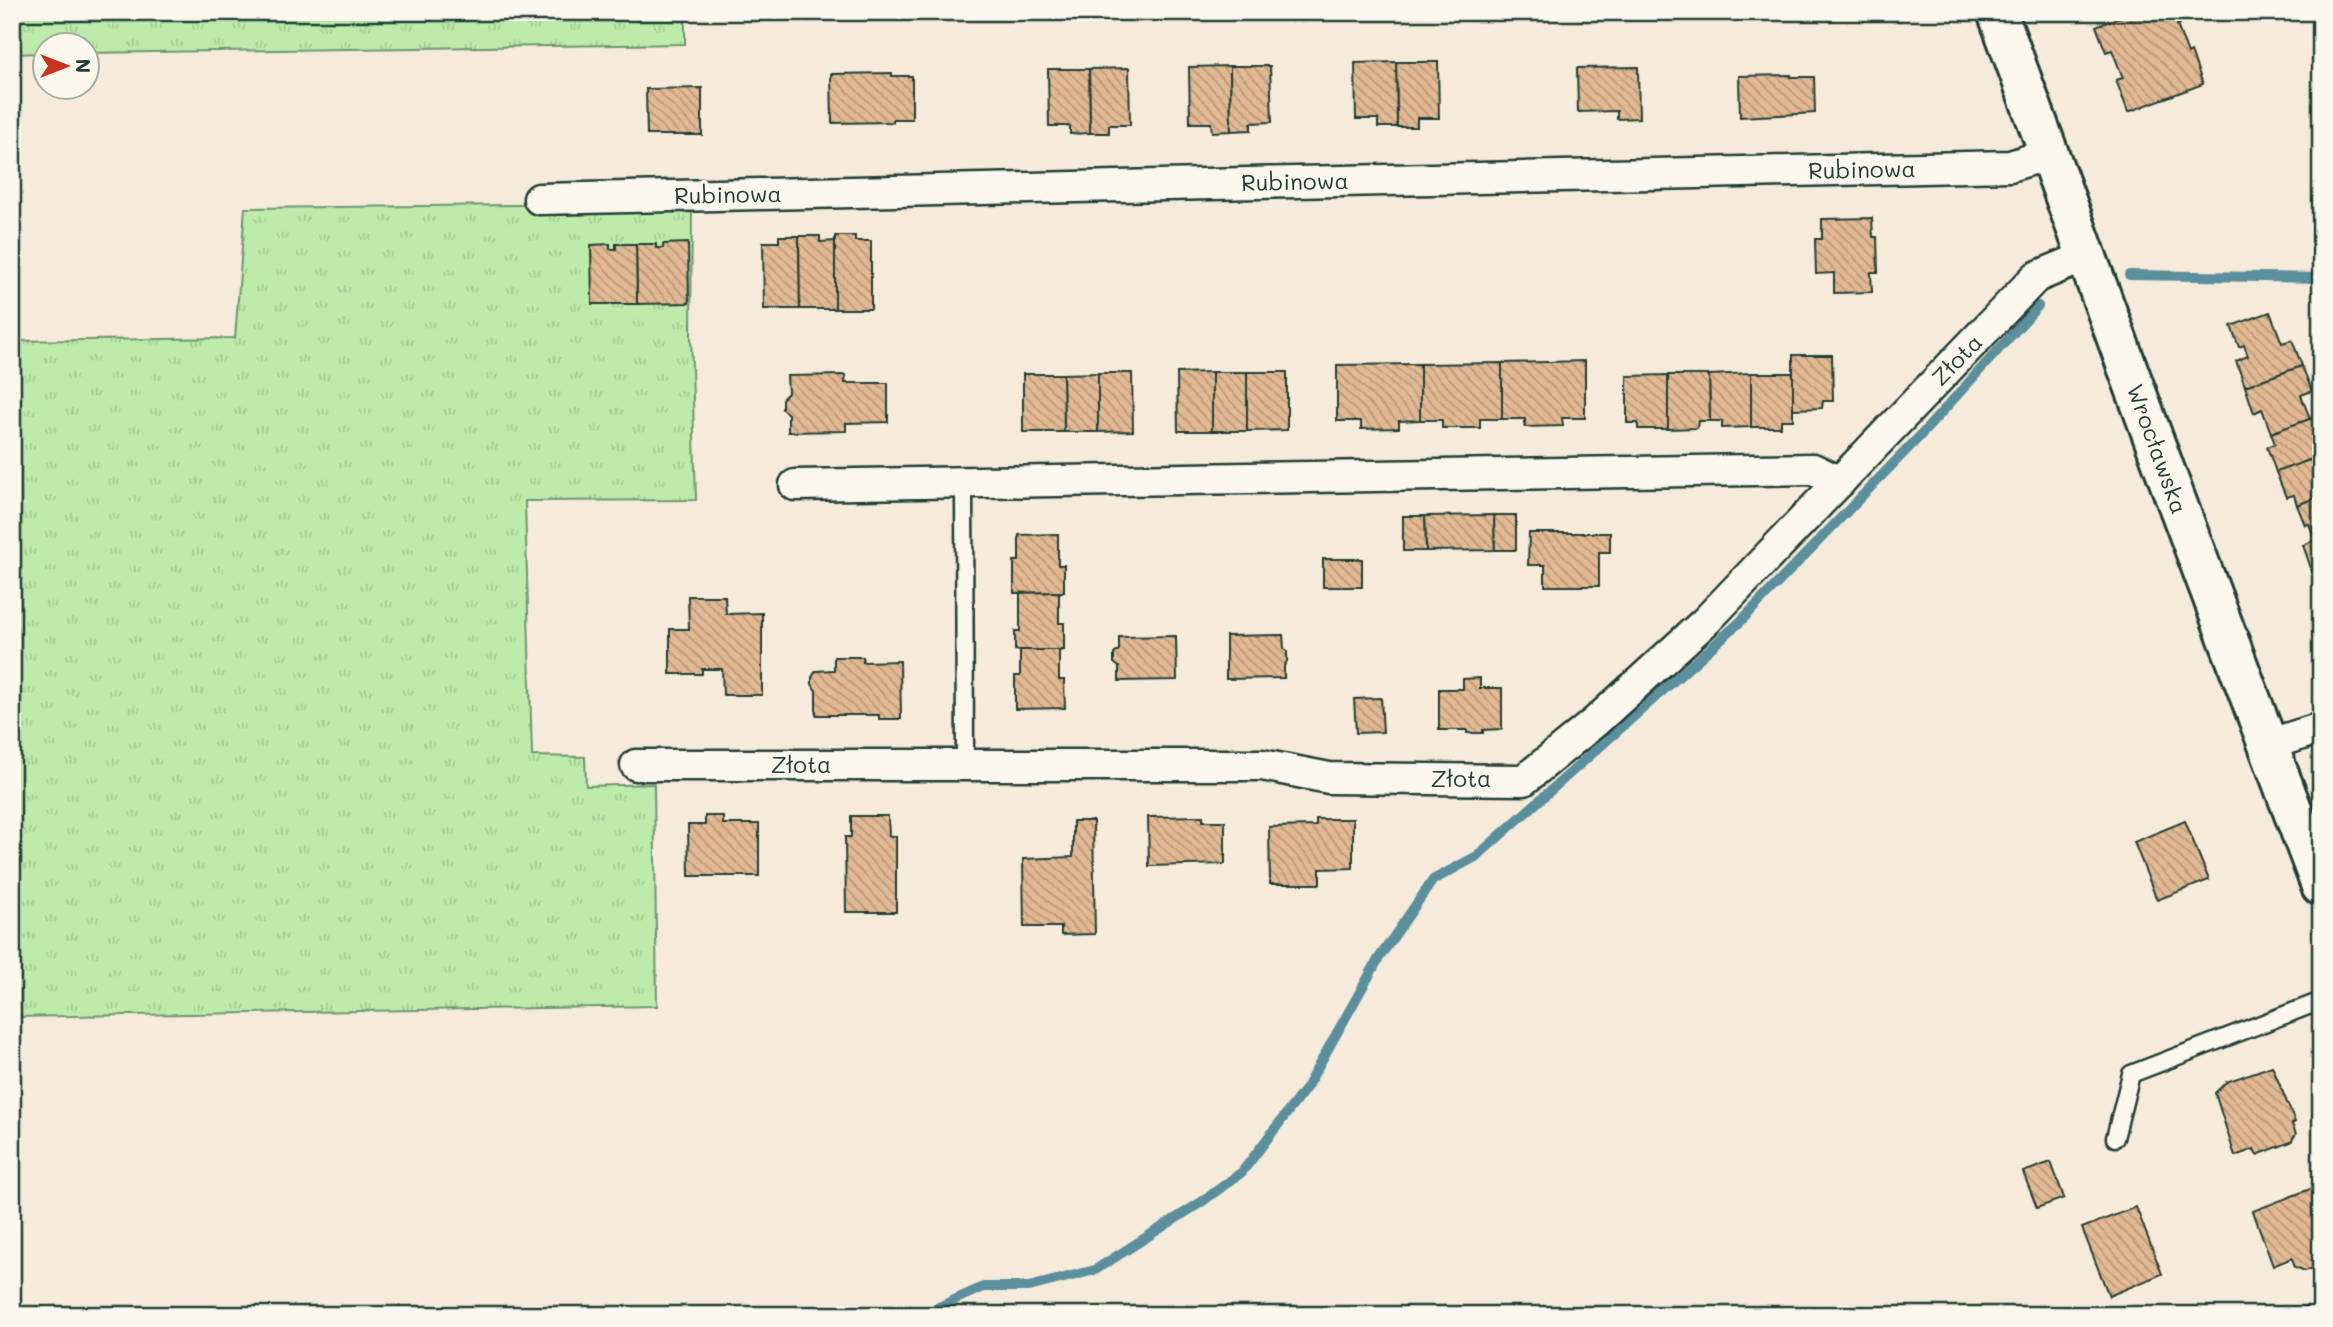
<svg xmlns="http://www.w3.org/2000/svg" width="2333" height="1327" viewBox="0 0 2333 1327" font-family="Mali,sans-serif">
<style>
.grass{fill:url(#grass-tufts);stroke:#6e946f;stroke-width:2}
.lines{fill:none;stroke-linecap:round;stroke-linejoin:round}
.stream{stroke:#5a8f9d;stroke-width:10}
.building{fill:url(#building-back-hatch);stroke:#1f3d34;stroke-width:2}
.lane-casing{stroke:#1f3d34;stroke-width:21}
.street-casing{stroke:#1f3d34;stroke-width:35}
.secondary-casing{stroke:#1f3d34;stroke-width:44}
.lane{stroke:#fbf7ec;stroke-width:16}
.street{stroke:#fbf7ec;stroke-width:30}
.secondary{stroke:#fbf7ec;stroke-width:38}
.labels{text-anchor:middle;stroke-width:7;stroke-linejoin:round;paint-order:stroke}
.street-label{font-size:23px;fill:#1f3d34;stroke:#fbf7ec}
</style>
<defs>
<pattern id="grass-tufts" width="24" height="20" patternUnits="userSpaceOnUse" patternTransform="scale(1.75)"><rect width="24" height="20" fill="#bdecaa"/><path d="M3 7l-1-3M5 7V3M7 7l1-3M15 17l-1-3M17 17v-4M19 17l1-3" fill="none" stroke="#a2cb93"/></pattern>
<pattern id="building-back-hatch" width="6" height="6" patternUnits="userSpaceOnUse" patternTransform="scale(1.75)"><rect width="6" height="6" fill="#e3b993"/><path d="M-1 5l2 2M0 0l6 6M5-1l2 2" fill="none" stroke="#b79879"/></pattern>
</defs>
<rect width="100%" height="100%" fill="#f6ebda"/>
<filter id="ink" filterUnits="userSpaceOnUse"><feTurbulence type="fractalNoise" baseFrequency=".0143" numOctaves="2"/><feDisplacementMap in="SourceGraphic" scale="14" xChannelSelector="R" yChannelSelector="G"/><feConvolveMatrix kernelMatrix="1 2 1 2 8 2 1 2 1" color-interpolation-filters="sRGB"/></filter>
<g filter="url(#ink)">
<g class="grass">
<polygon points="12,12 685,12 685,44 88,53 88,46 46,46 45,53 12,54"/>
<polygon points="692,203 691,335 696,500 525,501 532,756 585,757 586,786 654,784 657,1006 12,1017 12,341 235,338 245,208"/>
</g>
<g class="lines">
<g class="stream">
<polyline points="2129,275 2321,278"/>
<polyline points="921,1315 983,1287 1029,1287 1095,1270 1203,1201 1242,1172 1306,1088 1379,958 1433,880 1477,856 1740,622 1921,435 2038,306"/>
</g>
</g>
<g class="building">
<polygon points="2132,12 2176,12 2180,24 2177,25 2188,54 2191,52 2203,84 2128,112 2116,80 2123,78 2112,50 2106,52 2096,26"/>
<polygon points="1396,62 1438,62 1439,118 1417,118 1417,127 1397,127"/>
<polygon points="1396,62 1397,127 1378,127 1378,119 1356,119 1355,63"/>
<polygon points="1230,66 1231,131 1212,132 1211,123 1190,123 1189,67"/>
<polygon points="1230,66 1270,66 1272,122 1251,123 1251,130 1231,131"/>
<polygon points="1638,67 1639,118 1617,119 1617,111 1578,112 1577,68"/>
<polygon points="1129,68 1130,125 1109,125 1109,133 1090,133 1089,69"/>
<polygon points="1048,69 1089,69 1090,133 1070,134 1070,126 1049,126"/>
<polygon points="892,73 892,76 912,76 912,119 893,119 893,122 832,123 831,74"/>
<polygon points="1791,75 1791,77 1814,77 1815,113 1740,117 1739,76"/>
<polygon points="702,88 702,135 647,135 646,89"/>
<polygon points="1872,218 1873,237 1877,237 1878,272 1871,272 1872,292 1834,293 1834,273 1816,274 1815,239 1822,239 1822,219"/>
<polygon points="779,236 799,236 800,309 764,309 763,242 779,242"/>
<polygon points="799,236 820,236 820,242 835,241 835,309 800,309"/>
<polygon points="835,236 855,236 855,241 871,241 871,309 835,309"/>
<polygon points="688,243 689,303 637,304 636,244 656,244 656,248 663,248 663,244"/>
<polygon points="610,244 610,249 616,249 616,244 636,244 637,304 592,304 591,245"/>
<polygon points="2270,312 2282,343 2292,340 2302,366 2245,386 2236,361 2248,356 2244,345 2239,347 2231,326"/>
<polygon points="1793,355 1832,355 1833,401 1823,401 1822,408 1793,409"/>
<polygon points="1585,361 1585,418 1562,418 1563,426 1525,427 1525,419 1502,419 1502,363"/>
<polygon points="1502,363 1502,419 1480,419 1480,428 1442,428 1442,420 1420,420 1420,364"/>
<polygon points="1420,364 1420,420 1399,421 1399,428 1361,429 1361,421 1337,421 1337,365"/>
<polygon points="2302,366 2312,391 2301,395 2310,419 2271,433 2262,409 2254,413 2245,386"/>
<polygon points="1212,372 1212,431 1178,431 1177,373"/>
<rect x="1212" y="372" width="35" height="59"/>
<polygon points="1247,372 1287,372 1287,430 1247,431"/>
<polygon points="1098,373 1132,373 1133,431 1098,432"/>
<polygon points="1098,373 1098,432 1064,432 1063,374"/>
<polygon points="1751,373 1793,373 1793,420 1781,420 1781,427 1751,427"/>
<polygon points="1751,373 1751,427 1722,428 1722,421 1710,421 1709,375"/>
<polygon points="1023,374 1063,374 1064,432 1023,432"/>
<polygon points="846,375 845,383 888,383 888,422 846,423 846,431 788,432 788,414 782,409 782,399 788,393 787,376"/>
<polygon points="1668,375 1709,375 1710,421 1698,421 1697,428 1668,429"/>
<polygon points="1668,375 1668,429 1638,429 1638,423 1627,423 1627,376"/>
<polygon points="2315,417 2321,427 2321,456 2276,472 2267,447 2275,444 2271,433"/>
<polygon points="2321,456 2321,496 2297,505 2294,495 2286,497 2276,472"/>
<polygon points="2321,496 2321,568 2312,571 2303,545 2315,540 2309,524 2305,525 2297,505"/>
<polygon points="1494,515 1495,550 1426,551 1425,516"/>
<polygon points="1494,515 1516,515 1516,550 1495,550"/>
<polygon points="1403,516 1425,516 1426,551 1403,551"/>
<polygon points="1529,533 1610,533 1610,552 1599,552 1599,586 1545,586 1545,565 1528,565"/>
<polygon points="1058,534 1058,565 1064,565 1064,592 1014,593 1014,561 1019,561 1019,535"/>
<rect x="1323" y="559" width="39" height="28"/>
<polygon points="2321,568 2321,593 2312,571"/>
<polygon points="1064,592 1059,593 1059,623 1064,623 1064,650 1015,650 1015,631 1020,631 1020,593 1014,593"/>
<polygon points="688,596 725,596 726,614 762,613 762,695 723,695 722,669 702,669 702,674 670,674 670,629 689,629"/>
<polygon points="1283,635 1284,648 1287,652 1287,661 1284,666 1284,678 1226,679 1226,636"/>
<polygon points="1176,636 1177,680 1119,681 1119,667 1114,663 1114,654 1119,650 1119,637"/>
<polygon points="1015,650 1064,650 1059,651 1059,680 1064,680 1065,708 1015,709 1015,676 1020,676 1020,651"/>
<polygon points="834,657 863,657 863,662 900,661 901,719 879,719 879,715 816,715 816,691 812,684 812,677 816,671 834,670"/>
<polygon points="1480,678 1480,688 1502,688 1502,729 1483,730 1483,733 1467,733 1467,730 1439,730 1439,689 1463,689 1463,679"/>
<polygon points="1381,698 1383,732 1356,733 1354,699"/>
<polygon points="705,816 723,816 723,824 759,824 759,876 689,876 688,825 705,825"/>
<polygon points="851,816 888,816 889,836 896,836 896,912 846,912 845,837 851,837"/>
<polygon points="1203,816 1203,821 1225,821 1225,864 1149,866 1148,817"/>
<polygon points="1316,819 1353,819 1353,868 1320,869 1320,884 1270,884 1269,827 1316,826"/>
<polygon points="1073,821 1093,821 1095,934 1061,935 1061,927 1024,927 1023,859 1073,857"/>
<polygon points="2185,821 2209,880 2157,900 2134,842"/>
<polygon points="2272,1066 2295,1122 2292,1124 2296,1134 2291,1142 2257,1155 2254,1149 2235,1156 2215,1093 2226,1082"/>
<polygon points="2051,1162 2064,1198 2037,1208 2023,1172"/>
<polygon points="2318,1186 2321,1193 2321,1260 2317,1267 2305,1271 2295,1267 2292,1258 2273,1266 2253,1211"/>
<polygon points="2136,1207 2162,1274 2109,1296 2082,1228"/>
<polygon points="2306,1306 2309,1315 2283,1315"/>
</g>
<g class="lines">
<defs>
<g id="lane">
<polyline points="964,483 965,765"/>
<polyline points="2115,1138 2131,1074 2321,1001"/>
</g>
<g id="street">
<polyline points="539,199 2010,166 2049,154"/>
<polyline points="795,485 1813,469 1840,482"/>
<polyline points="2267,745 2321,728"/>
<polyline points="636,765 1262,765 1329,778 1524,780 1595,722 1706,621 2036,277 2087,256"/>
</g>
<polyline id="secondary" points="1997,12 2173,492 2321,886"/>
</defs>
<use href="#lane" class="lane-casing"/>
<use href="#street" class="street-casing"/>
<use href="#secondary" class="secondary-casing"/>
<use href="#lane" class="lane"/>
<use href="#street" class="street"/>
<use href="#secondary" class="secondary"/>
</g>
</g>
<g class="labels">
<g class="street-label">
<text transform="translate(1862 170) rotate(-1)" y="8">Rubinowa</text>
<text transform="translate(1295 182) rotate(-1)" y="8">Rubinowa</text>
<text transform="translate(728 195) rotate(-1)" y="8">Rubinowa</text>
<text transform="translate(1957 360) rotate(-46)" y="8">Złota</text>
<text transform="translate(2157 449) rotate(70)" y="8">Wrocławska</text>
<text x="801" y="773">Złota</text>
<text x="1461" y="787">Złota</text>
</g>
</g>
<rect width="2333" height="1327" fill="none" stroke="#fbf7ec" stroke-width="42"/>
<rect x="21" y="21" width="2291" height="1285" fill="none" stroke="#1f3d34" stroke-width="2.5" filter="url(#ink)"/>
<g transform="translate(66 66) rotate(90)"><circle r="33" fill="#fbf7ec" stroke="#a3ada2" stroke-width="2"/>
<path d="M0-5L12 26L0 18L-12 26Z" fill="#c8321e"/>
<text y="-10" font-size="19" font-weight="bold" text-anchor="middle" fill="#1f3d34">N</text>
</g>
</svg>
